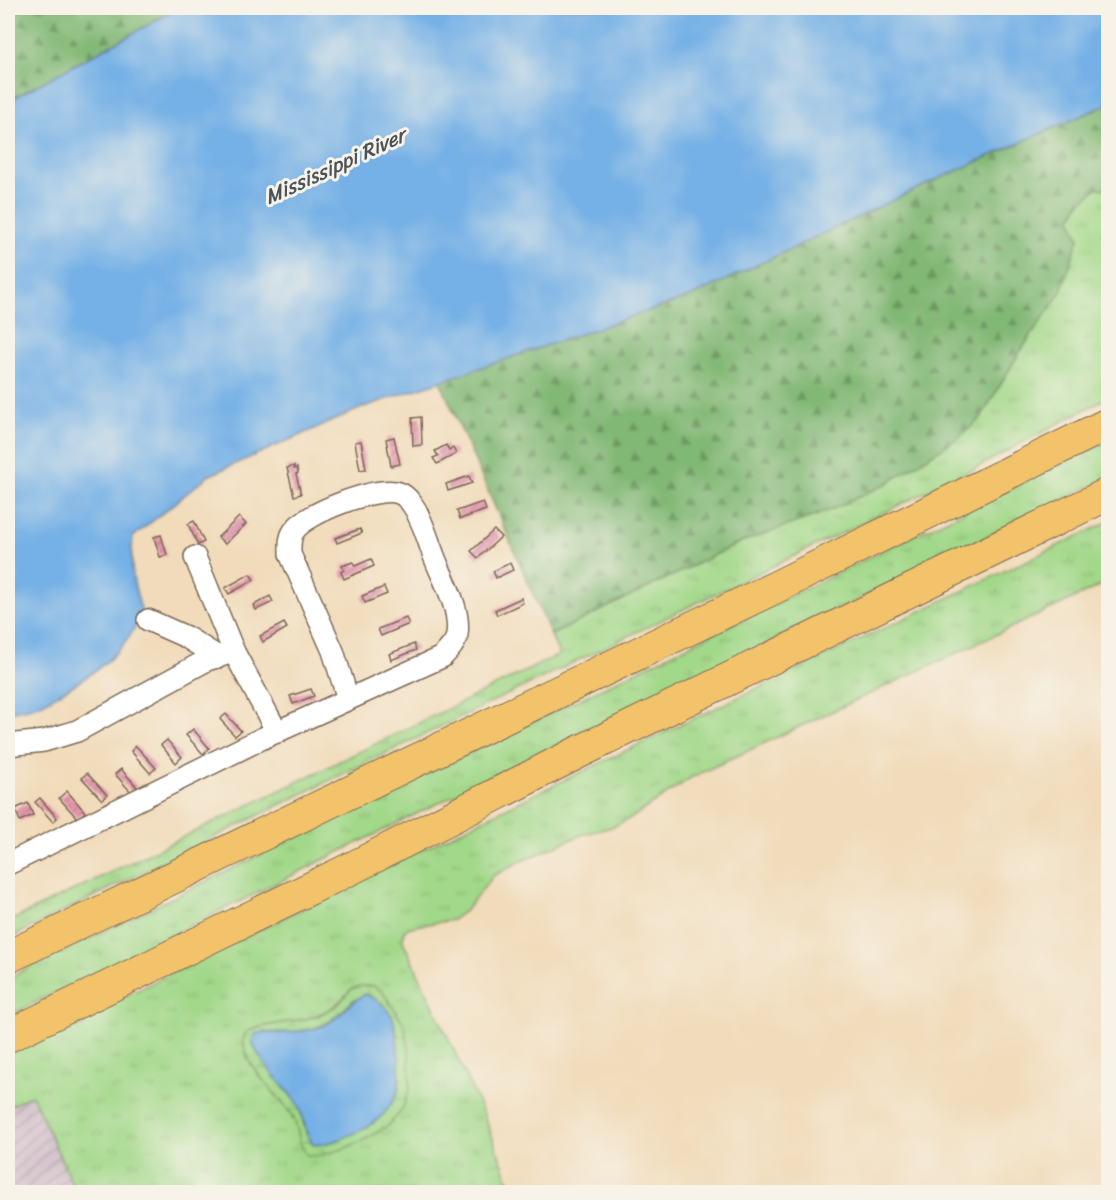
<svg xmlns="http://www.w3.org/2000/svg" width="1116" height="1200" viewBox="0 0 1116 1200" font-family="Sriracha,sans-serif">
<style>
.industrial{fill:url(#industrial-furrows)}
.grass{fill:url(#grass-tufts);stroke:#6e8154;stroke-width:1.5;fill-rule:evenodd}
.forest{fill:url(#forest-firs);stroke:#5e714a;stroke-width:1.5}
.wetland{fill:url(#wetland-marsh);stroke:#6e8154;stroke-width:1.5;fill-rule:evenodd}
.water{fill:#74b0e6;stroke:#586d82;stroke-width:1.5}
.building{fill:url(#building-hatch)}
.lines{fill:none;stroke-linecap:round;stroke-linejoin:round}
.minor-casing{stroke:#7b6855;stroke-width:24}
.highway-casing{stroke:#7b6855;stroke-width:34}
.minor{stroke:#fff;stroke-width:21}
.highway{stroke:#f2c36a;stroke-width:32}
.labels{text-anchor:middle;stroke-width:6;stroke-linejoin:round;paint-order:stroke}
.water-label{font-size:21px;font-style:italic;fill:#4c525a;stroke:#f7f3e8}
</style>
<defs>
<pattern id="industrial-furrows" width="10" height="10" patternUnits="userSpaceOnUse" patternTransform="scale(1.5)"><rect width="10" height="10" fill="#d1bdcb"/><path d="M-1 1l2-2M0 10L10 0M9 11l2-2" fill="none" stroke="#ab9aa4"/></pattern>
<pattern id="grass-tufts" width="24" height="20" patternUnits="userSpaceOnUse" patternTransform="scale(1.5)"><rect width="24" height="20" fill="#a2d889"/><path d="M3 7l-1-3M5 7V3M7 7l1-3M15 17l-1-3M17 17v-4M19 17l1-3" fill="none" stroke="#8cba76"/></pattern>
<pattern id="forest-firs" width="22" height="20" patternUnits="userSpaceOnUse" patternTransform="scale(1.5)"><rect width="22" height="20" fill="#81b875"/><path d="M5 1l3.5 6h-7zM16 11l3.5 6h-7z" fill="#6b965f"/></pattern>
<pattern id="wetland-marsh" width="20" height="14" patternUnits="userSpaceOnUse" patternTransform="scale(1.5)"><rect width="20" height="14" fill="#a2d889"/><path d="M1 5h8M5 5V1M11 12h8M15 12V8" fill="none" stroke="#8cba76"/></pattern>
<pattern id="building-hatch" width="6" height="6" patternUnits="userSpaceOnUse" patternTransform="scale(1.5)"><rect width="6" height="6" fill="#e696b1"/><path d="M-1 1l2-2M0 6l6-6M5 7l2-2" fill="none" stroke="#bc7b8f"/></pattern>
</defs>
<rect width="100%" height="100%" fill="#f7f3e8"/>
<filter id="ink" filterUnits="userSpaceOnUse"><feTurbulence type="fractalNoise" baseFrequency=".0167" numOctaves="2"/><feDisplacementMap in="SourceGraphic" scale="12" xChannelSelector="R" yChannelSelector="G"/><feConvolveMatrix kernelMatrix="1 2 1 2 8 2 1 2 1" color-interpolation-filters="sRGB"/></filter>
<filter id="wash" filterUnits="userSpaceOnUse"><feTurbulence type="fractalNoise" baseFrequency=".008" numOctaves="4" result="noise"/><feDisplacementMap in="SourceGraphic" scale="24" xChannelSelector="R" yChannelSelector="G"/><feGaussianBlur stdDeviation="1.35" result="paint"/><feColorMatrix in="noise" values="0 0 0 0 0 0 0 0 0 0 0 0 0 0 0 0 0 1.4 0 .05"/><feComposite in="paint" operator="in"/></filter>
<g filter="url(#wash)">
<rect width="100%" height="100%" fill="#f1dbba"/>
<polygon class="industrial" points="32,1095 76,1192 8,1192 8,1107"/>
<g class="grass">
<polygon points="1097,188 1108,189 1108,397 972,470 320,785 8,939 8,922 559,655 551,635 739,543 833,509 886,484 980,419 1018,355 1079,238 1071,218 1080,203"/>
<polygon points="1108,441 1108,478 485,780 8,1016 8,978"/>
<path d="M1108,522v60l-416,195 -61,41 -19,9 -31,8 -62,27 -26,14 -27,34 -14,10 -42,7 -6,4 -1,10 81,174 29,77h-437l-44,-97 -24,12v-53l531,-262zM352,989l-51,156 -3,-17 -6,-13 -45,-57 4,-28c44,-13 67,-3 101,-41z"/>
</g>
<g class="forest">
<polygon points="8,8 179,8 8,101"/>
<polygon points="1108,104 1108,189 1097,188 1080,203 1071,218 1079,238 1061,292 1018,355 980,419 961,436 886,484 833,509 739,543 551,635 440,381 690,297 942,177"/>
</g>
<path class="wetland" d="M361,986h13l8,5 21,31 6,25 1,41 -8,22 -13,15 -23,14 -20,9 -27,8 -12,-1c-10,-10 -7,-28 -15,-40 -14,-23 -53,-50 -48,-80l7,-5 19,-5 46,-8 22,-12 13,-16zM355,999l-49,134 -8,-29 -25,-29 -10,-43c15,1 48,0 62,-8 11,-6 20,-16 30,-25z"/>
<g class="water">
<path d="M179,8h929v96l-166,73 -252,120 -326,110 -156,69 -75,61c-4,27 0,50 9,75 -14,39 -47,61 -82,81 -8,4 -16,11 -25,13 -9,3 -18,4 -27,6v-611z"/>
<path d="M365,994c10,4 19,10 25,19 8,10 11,64 8,77 -2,6 -7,15 -11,20 -12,17 -52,34 -73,35 -11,-12 -9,-30 -18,-43 -14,-20 -36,-37 -44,-61l4,-8c7,-1 12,0 19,0 11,0 38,-3 48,-7 16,-7 26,-24 42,-32z"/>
</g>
<g id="blocks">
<g class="building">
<polygon points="421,417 422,445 413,446 412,418"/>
<polygon points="394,437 400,464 391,466 386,439"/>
<polygon points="361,441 366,469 360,470 355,442"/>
<polygon points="446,445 449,450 453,448 456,454 437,464 433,458 438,456 435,451"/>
<polygon points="294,466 294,469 297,468 298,473 296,474 301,494 294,496 287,468"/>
<polygon points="469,476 472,483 448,491 446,484"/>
<polygon points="483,502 486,510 460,519 457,511"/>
<polygon points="239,517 246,524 225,544 218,537"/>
<polygon points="194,521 204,542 198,545 188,524"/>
<polygon points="360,529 362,533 337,543 335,538"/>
<polygon points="494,530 501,537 478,558 471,551"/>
<polygon points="161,535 167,555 160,557 154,537"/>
<polygon points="371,559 374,566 344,579 341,572 344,570 342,566 353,562 355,566"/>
<polygon points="510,563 513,570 496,578 493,571"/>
<polygon points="250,574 254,580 229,594 225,588"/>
<polygon points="384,587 387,594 365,603 362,596"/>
<polygon points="270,596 273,602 256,610 254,605"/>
<polygon points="521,598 523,603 497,615 495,610"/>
<polygon points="406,618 409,624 381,636 378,629"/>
<polygon points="284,623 287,628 263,642 260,636"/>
<polygon points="414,644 416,650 391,660 389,654"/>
<polygon points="311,689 314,696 293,704 290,696"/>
<polygon points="226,714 241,731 235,736 220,719"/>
<polygon points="193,729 209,748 203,754 186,735"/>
<polygon points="167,740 182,757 176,763 161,745"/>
<polygon points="136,746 156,768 150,773 131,751"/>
<polygon points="121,769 137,787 131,792 115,774"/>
<polygon points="87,773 107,795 102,800 82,778"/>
<polygon points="67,791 85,812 78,819 59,798"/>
<polygon points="40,798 57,818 53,822 35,802"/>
<polygon points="28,803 33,815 20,821 15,809"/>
</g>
</g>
</g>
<g filter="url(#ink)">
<use href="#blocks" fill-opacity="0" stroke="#7b6855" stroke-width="1.5"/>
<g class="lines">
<defs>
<g id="minor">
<polyline points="195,557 234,652"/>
<polyline points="148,620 186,637 218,657"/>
<polyline points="8,745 44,741 77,731 207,660 234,652 277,732"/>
<path d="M8,864l255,-126 179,-81c6,-6 14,-14 15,-22 4,-27 -14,-55 -23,-79 -5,-13 -9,-27 -15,-39 -3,-8 -11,-21 -20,-24 -20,-8 -94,20 -105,38 -5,7 -4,15 -4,23l43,97 15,48"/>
</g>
<g id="highway">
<polyline points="8,957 772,589 1108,424"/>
<polyline points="8,1036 356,866 577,753 1108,494"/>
</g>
</defs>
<use href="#minor" class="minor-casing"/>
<use href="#highway" class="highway-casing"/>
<use href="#minor" class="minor"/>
<use href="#highway" class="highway"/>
</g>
</g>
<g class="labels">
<g class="water-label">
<text transform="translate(335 166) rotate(-25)" y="7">Mississippi River</text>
</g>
</g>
<rect width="1116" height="1200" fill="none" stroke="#f7f3e8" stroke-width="30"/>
</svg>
